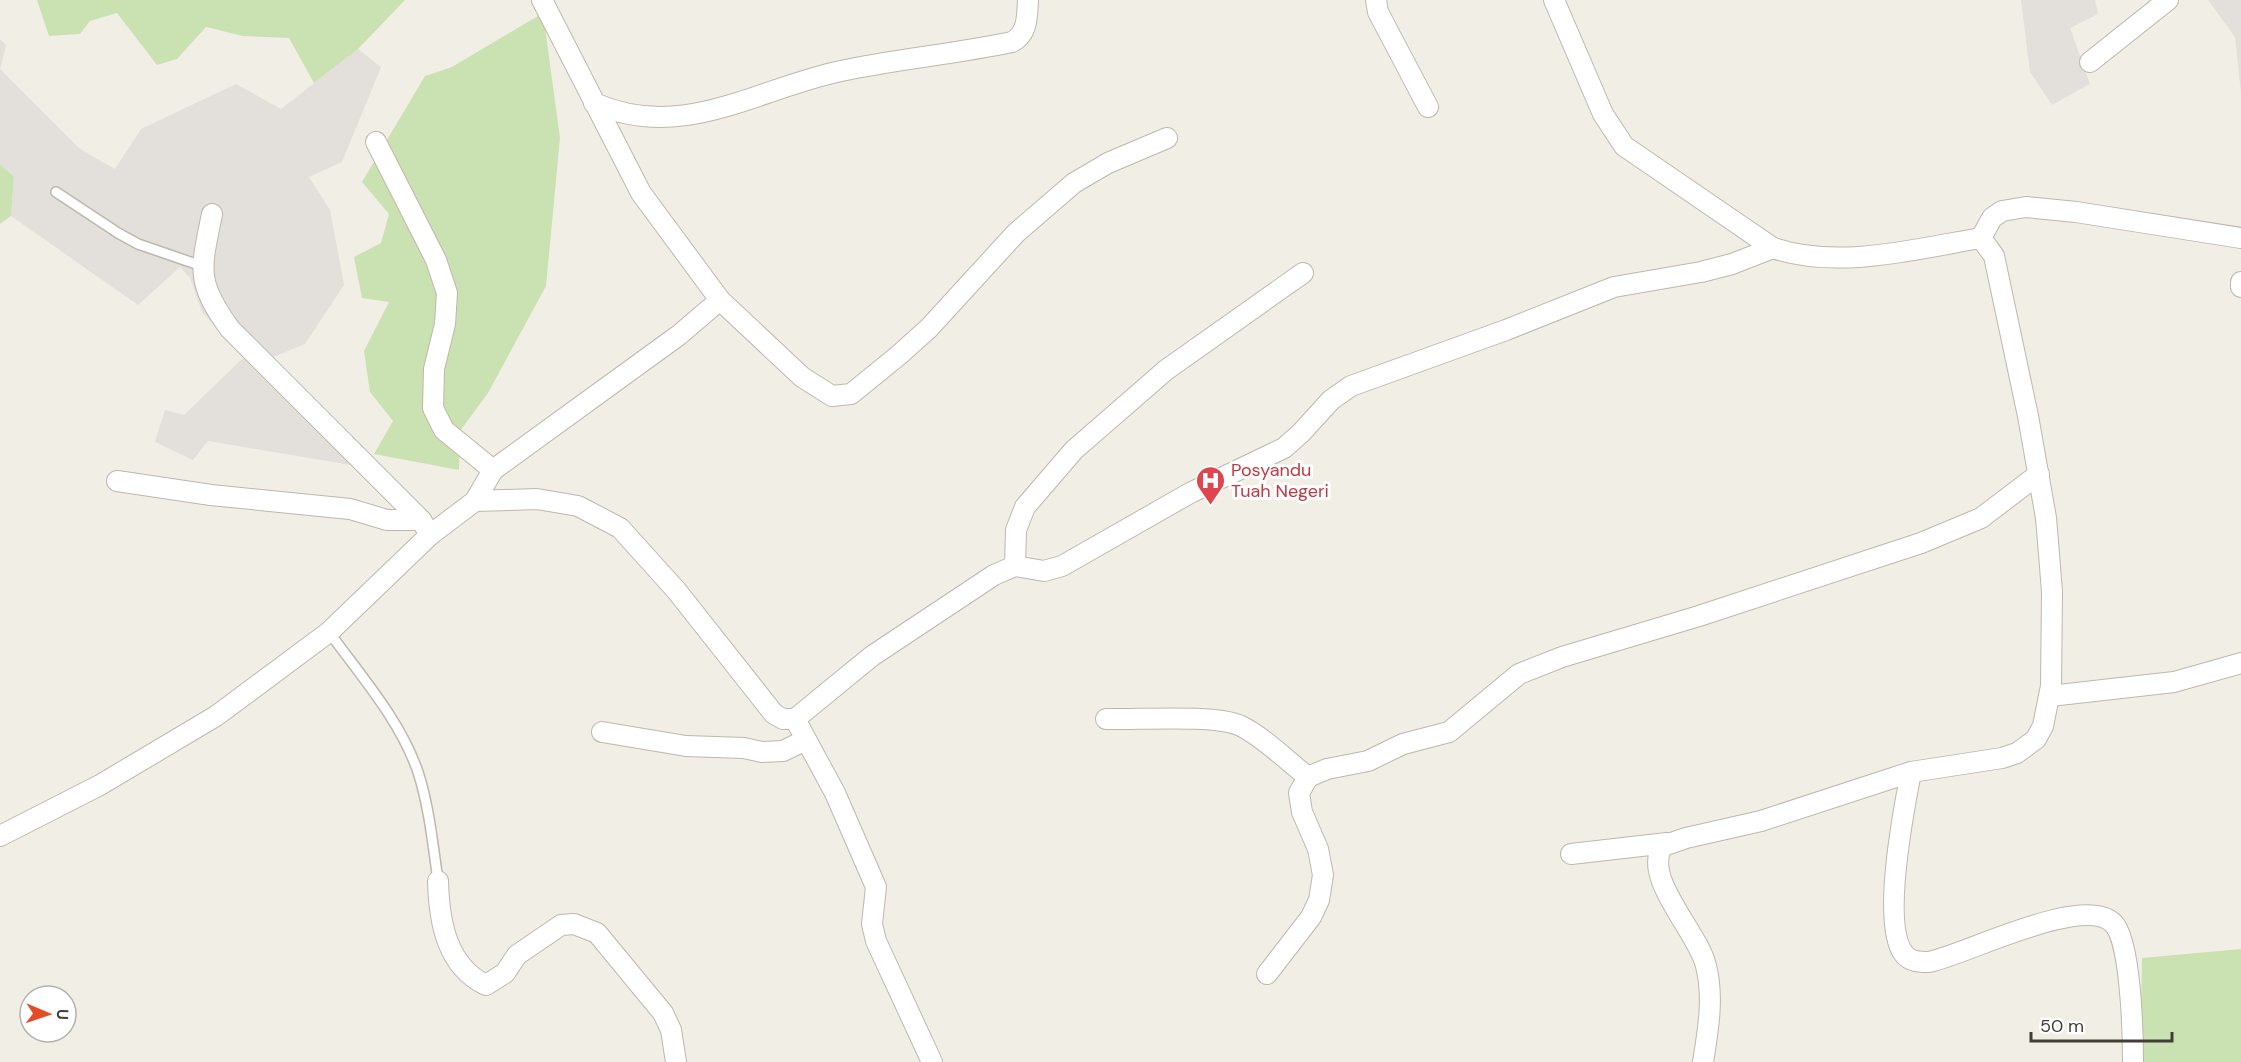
<svg xmlns="http://www.w3.org/2000/svg" width="2241" height="1062" viewBox="0 0 2241 1062" font-family="'DM Sans',sans-serif">
<style>
.industrial{fill:#e3dfda}
.green{fill:#cae2b1}
.lines{fill:none;stroke-linecap:round;stroke-linejoin:round}
.lane-casing{stroke:#beb8ac;stroke-width:12}
.street-casing{stroke:#beb8ac;stroke-width:22}
.lane{stroke:#fff;stroke-width:9}
.street{stroke:#fff;stroke-width:20}
.labels{text-anchor:middle;stroke-width:6;stroke-linejoin:round;paint-order:stroke}
.health-label{font-size:18px;fill:#be3a42;stroke:#fff;text-anchor:start}
</style>
<rect width="100%" height="100%" fill="#f1eee5"/>
<g class="industrial">
<polygon points="2021,0 2095,0 2098,14 2070,28 2090,84 2052,105 2030,72"/>
<polygon points="2208,0 2241,0 2241,93 2235,37"/>
<polygon points="0,39 6,45 0,69 80,149 115,169 141,129 236,84 281,109 358,49 381,67 342,162 309,177 330,210 344,285 305,344 271,358 357,466 208,441 193,460 155,442 165,410 184,415 244,357 202,312 190,278 180,267 138,305 11,216 14,178 0,164"/>
</g>
<g class="green">
<polygon points="37,0 405,0 358,49 314,83 289,38 243,36 206,27 177,59 157,65 117,13 90,21 80,34 49,36"/>
<polygon points="543,13 560,138 546,286 488,393 460,431 459,470 374,454 393,421 370,392 364,351 389,302 362,298 354,257 381,243 389,214 362,182 425,76 452,67"/>
<polygon points="0,164 14,177 11,216 0,224"/>
<polygon points="2241,949 2241,1062 2140,1062 2142,958"/>
</g>
<g class="lines">
<defs>
<g id="lane">
<polyline points="56,192 118,233 138,244 202,266"/>
<path d="M329,632c32,44 71,88 89,140 11,34 15,73 20,109"/>
</g>
<g id="street">
<polyline points="542,0 641,193 720,300 802,377 832,396 851,394 899,355 929,328 1016,233 1074,183 1108,163 1167,138"/>
<polyline points="1376,0 1378,12 1428,107"/>
<path d="M1554,0l49,114 21,32 149,102c65,22 142,1 208,-10"/>
<polyline points="2090,62 2168,0"/>
<path d="M594,103c89,39 161,-14 247,-32 56,-12 114,-17 171,-29 16,-8 15,-26 16,-42"/>
<polyline points="376,142 436,260 447,293 445,324 434,369 433,408 444,430 493,470"/>
<path d="M212,214c-11,55 -17,67 18,115l191,191 9,15"/>
<polyline points="1981,238 1992,218 2002,211 2026,207 2076,212 2241,238"/>
<polyline points="2241,282 2241,287"/>
<polyline points="117,481 211,495 350,509 387,520 421,520"/>
<polyline points="475,501 537,499 578,506 620,528 676,590 774,714 783,719 795,719 872,656 994,575 1015,566 1044,571 1062,566 1190,493 1284,448 1301,433 1331,400 1351,386 1506,330 1614,287 1701,272 1732,264 1773,248"/>
<polyline points="1015,566 1016,530 1025,507 1074,450 1166,370 1303,273"/>
<polyline points="2050,696 2174,682 2241,663"/>
<polyline points="795,719 835,793 876,887 872,924 876,941 932,1062"/>
<path d="M1106,719c30,1 110,-5 135,7 24,12 46,35 67,51"/>
<polyline points="602,732 686,746 744,748 762,752 783,751 806,740"/>
<path d="M1911,772c-7,36 -30,153 -7,182 6,8 16,8 25,8 38,-8 154,-68 184,-39 18,17 20,112 20,139"/>
<polyline points="0,836 100,785 216,716 329,632 430,535 475,501 493,470 679,335 720,300"/>
<polyline points="1571,854 1667,843"/>
<path d="M438,881c1,39 8,85 48,104l19,-12 12,-18 44,-30 13,-1 23,9 66,80 8,17 5,32"/>
<polyline points="1267,974 1311,917 1319,900 1323,875 1318,849 1302,812 1299,793 1308,777 1327,769 1368,761 1403,744 1449,732 1519,674 1562,657 1699,616 1921,543 1981,518 2039,474"/>
<path d="M1703,1062c5,-31 11,-65 3,-96 -7,-33 -65,-89 -43,-120l23,-8 75,-17 150,-49 91,-14 15,-5 19,-14 7,-13 8,-40 1,-94 -3,-38 -3,-36 -18,-102 -34,-160 -13,-18"/>
</g>
</defs>
<use href="#lane" class="lane-casing"/>
<use href="#street" class="street-casing"/>
<use href="#lane" class="lane"/>
<use href="#street" class="street"/>
</g>
<defs>
<symbol id="hospital-pin" viewBox="-11 -11 22 30"><path d="M0 17L-7.5 6A9.5 9.5 0 1 1 7.5 6Z" fill="#e0444e" stroke="#fff"/><path d="M-5-5h3v3.5h4V-5h3V5h-3V1.5h-4V5h-3Z" fill="#fff"/></symbol>
</defs>
<g fill-rule="evenodd">
<use href="#hospital-pin" x="1194" y="464" width="33" height="45"/>
</g>
<g class="labels">
<g class="health-label">
<text x="1231" y="476">Posyandu<tspan x="1231" dy="21">Tuah Negeri</tspan></text>
</g>
</g>
<g transform="translate(48 1014) rotate(92)"><circle r="28" fill="#ffffff" stroke="#b4b2ae" stroke-width="1.5"/>
<path d="M0-4.5L10 22L0 15L-10 22Z" fill="#e64a27"/>
<text y="-9" font-size="16" font-weight="bold" text-anchor="middle" fill="#433e35">U</text>
</g>
<path d="M2031 1032v9h141v-9" fill="none" stroke="#433e35" stroke-width="3"/>
<text x="2040" y="1032" font-size="18" fill="#433e35" stroke="#ffffff" stroke-width="4.5" paint-order="stroke">50 m</text>
</svg>
